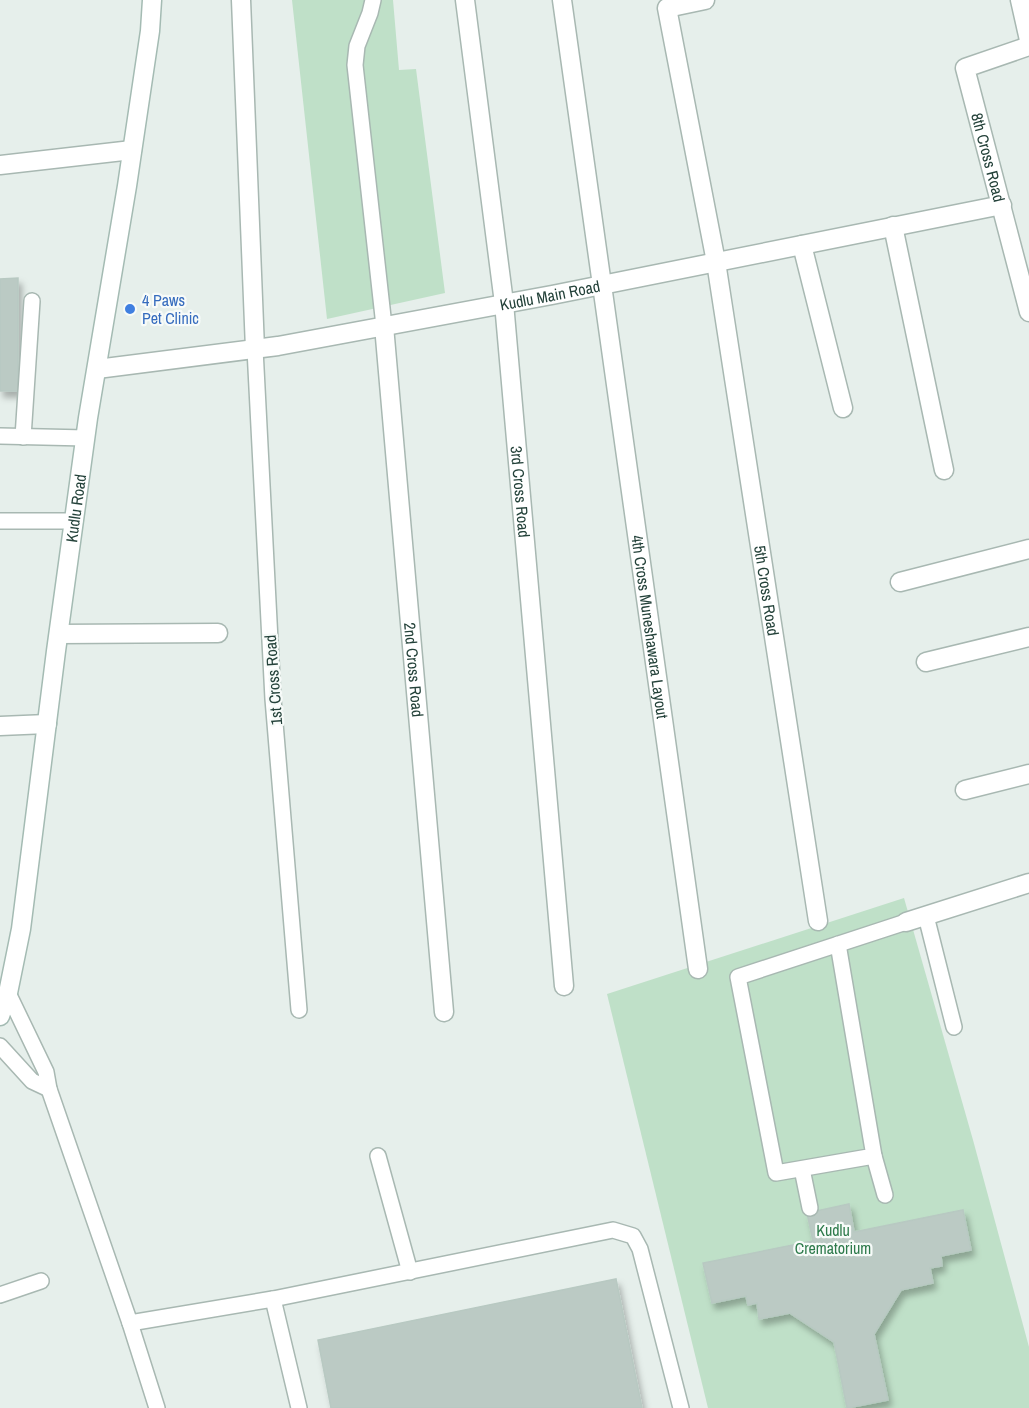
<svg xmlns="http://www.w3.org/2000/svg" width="1029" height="1408" viewBox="0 0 1029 1408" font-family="'Archivo Narrow',sans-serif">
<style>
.green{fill:#bfe0c8}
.building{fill:#bbcac4;stroke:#b8c9c2;stroke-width:1.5;filter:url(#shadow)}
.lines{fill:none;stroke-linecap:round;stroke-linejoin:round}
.lane-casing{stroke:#a8b8b2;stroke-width:18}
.street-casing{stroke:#a8b8b2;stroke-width:21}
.secondary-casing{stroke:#a4bbb3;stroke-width:21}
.lane{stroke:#fff;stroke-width:15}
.street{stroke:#fff;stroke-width:18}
.secondary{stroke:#fff;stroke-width:18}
.shop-dot{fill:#3f7fe0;stroke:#f7fbf9;stroke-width:2}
.labels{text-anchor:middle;stroke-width:4.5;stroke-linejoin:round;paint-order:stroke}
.street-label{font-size:16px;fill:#24423a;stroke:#f7fbf9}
.shop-label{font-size:16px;fill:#366cbe;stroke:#f7fbf9;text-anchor:start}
.park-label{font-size:16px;fill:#2d7a4b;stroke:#f7fbf9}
</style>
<defs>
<filter id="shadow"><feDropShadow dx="3.5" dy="6" stdDeviation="3" flood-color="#0004"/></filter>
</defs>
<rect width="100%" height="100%" fill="#e6efeb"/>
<g class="green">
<polygon points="292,0 393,0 399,70 416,69 445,293 327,319"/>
<polygon points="904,898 973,1140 1029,1347 1029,1408 708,1408 607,994"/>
</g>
<g class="building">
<polygon points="18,278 18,391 0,391 0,279"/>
<polygon points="849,1204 854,1232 963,1210 971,1250 941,1256 942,1266 930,1268 933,1283 901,1290 874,1334 888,1400 847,1408 834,1342 790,1313 759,1319 757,1303 748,1305 746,1296 712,1303 703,1263 813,1241 807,1213"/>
<polygon points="616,1279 642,1408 331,1408 318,1340"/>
</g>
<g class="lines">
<defs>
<g id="lane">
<polyline points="373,0 370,13 357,46 355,65 384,326"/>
<polyline points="255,349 273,699 299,1010"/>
<polyline points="0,436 86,438"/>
<polyline points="23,437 32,301"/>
<polyline points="0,521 75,521"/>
<polyline points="926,916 954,1027"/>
<polyline points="838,944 874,1156 776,1173 738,977 906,922"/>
<polyline points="8,993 46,1072 49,1089 130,1323 157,1408"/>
<polyline points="0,1046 32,1081 49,1089"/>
<polyline points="378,1156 410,1272"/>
<polyline points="874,1156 885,1195"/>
<polyline points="802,1169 810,1208"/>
<polyline points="0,1295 41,1281"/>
<polyline points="273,1299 299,1408"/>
<polyline points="130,1323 273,1299 613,1230 633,1236 640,1249 681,1408"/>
</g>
<g id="street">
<polyline points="241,0 255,349"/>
<path id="s1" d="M465,0l39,303 60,683"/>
<path id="s2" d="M562,0l136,969"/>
<path id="s3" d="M705,0l-38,8 49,254 102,659"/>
<polyline points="1020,0 1029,40"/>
<path id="s4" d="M1029,46l-64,22 64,244"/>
<polyline points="0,165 132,150"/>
<polyline points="893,226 944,470"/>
<polyline points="802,245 843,408"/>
<path id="s5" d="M384,326l60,686"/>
<path id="s6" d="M97,369l181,-23 274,-51 450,-90"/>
<polyline points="900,582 1029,549"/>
<polyline points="59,634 218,633"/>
<polyline points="926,662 1029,637"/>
<polyline points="0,726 47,724"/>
<polyline points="965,790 1029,774"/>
<polyline points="906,922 1029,883"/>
</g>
<g id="secondary">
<path id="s7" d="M0,1016l8,-23 13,-64 35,-278 32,-233 39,-232 23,-155 2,-31"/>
</g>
</defs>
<use href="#lane" class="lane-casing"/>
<use href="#street" class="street-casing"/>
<use href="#secondary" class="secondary-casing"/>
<use href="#lane" class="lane"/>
<use href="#street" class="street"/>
<use href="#secondary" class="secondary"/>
</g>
<circle class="shop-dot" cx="130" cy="309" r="6"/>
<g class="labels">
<g class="street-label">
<text dy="6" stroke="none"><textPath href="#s4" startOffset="160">8th Cross Road</textPath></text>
<text dy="6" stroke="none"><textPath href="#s6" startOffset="459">Kudlu Main Road</textPath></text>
<text dy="6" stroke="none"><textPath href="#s1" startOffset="495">3rd Cross Road</textPath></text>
<text dy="6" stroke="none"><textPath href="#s7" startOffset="514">Kudlu Road</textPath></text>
<text dy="6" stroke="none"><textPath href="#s3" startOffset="630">5th Cross Road</textPath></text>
<text dy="6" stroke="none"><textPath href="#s2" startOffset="633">4th Cross Muneshawara Layout</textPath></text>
<text dy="6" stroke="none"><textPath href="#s5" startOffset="345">2nd Cross Road</textPath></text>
<text transform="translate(273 680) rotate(-94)" y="6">1st Cross Road</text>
</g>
<g class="shop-label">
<text x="142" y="306">4 Paws<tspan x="142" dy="18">Pet Clinic</tspan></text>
</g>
<g class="park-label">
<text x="833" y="1236">Kudlu<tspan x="833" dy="18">Crematorium</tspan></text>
</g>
</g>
</svg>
